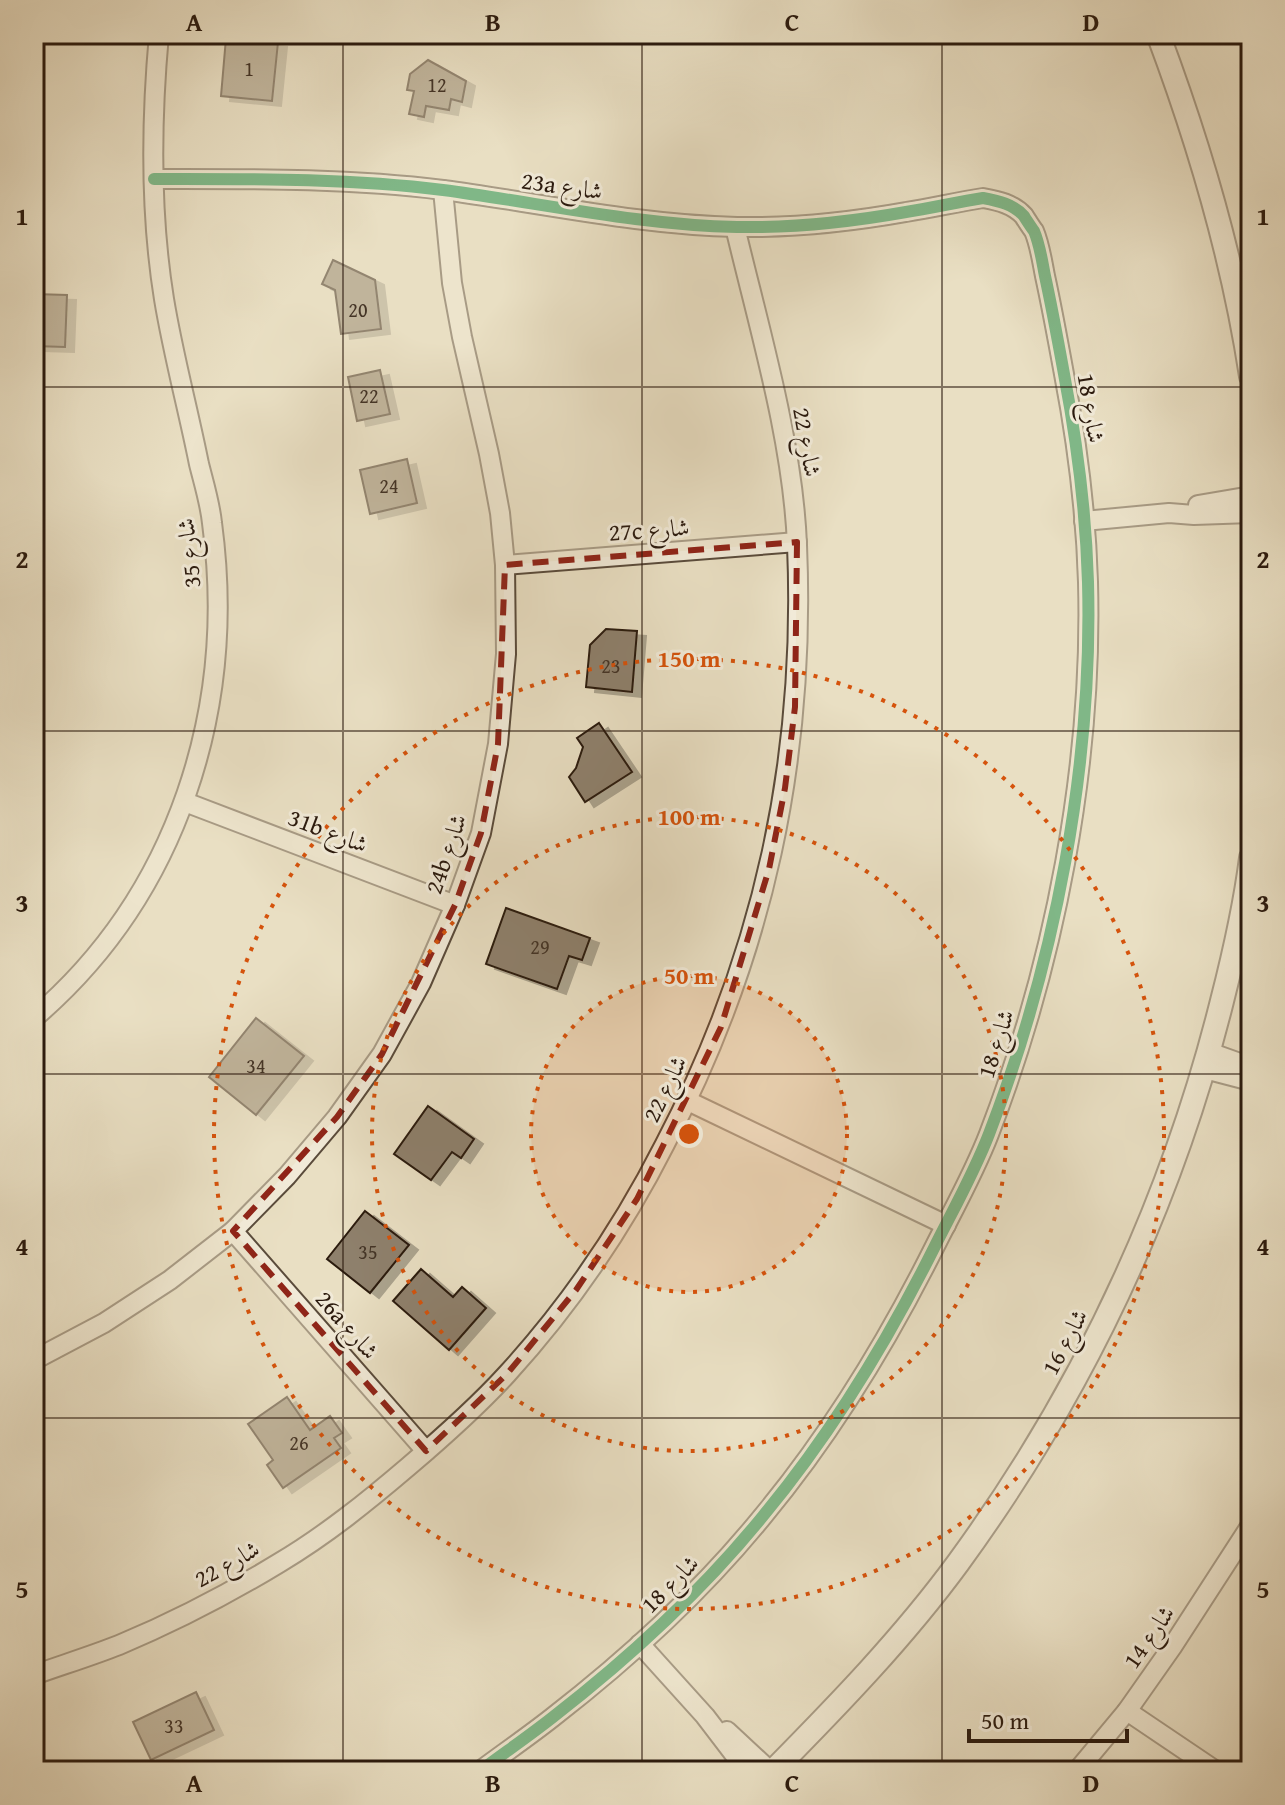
<svg xmlns="http://www.w3.org/2000/svg" width="1285" height="1805" viewBox="0 0 1285 1805" font-family="'Gentium Book Plus',Amiri,serif">
<style>
.building{fill:#8e806c;stroke:#2b1a0e;stroke-width:2;filter:url(#shadow)}
.lines{fill:none;stroke-linecap:round;stroke-linejoin:round}
.minor-casing{stroke:#5a4b3b;stroke-width:22}
.tertiary-casing{stroke:#5a4b3b;stroke-width:26}
.minor{stroke:#f1ead8;stroke-width:18}
.tertiary{stroke:#f1ead8;stroke-width:22}
.cycleway-casing{stroke:#f1ead8;stroke-width:17}
.cycleway{stroke:#00873e;stroke-width:12}
.marked{fill:none;stroke:#8f2418;stroke-width:6;stroke-dasharray:16 10;stroke-linejoin:round}
.grid{fill:none;stroke:#2b1a0e;stroke-width:2;stroke-opacity:0.55}
.ring{fill:none;stroke:#d5530c;stroke-width:4;stroke-dasharray:4 8}
.labels{text-anchor:middle;stroke-width:6;stroke-linejoin:round;paint-order:stroke}
.number-label{font-size:20px;fill:#443426}
.street-label{font-size:24px;fill:#2b1a0e;stroke:#f1ead8}
.centre{fill:#d5530c;stroke:#f1ead8;stroke-width:4}
.ring-label{font-size:24px;text-anchor:middle;font-weight:bold;fill:#d5530c;stroke:#f1ead8;stroke-width:6;stroke-linejoin:round;paint-order:stroke}
.neatline{fill:none;stroke:#2b1a0e;stroke-width:3}
.grid-label{font-size:26px;text-anchor:middle;font-weight:bold;fill:#2b1a0e}
</style>
<defs>
<filter id="shadow"><feDropShadow dx="9" dy="5" stdDeviation="0" flood-color="#0004"/></filter>
</defs>
<rect width="100%" height="100%" fill="#e9dfc3"/>
<filter id="stains"><feTurbulence type="fractalNoise" baseFrequency=".0025" numOctaves="4"/><feColorMatrix values="0 0 0 0 .2 0 0 0 0 .09 0 0 0 0 .02 0 0 0 .5 -.17"/></filter>
<radialGradient id="worn" r=".72"><stop offset=".6" stop-color="#630" stop-opacity="0"/><stop offset="1" stop-color="#630" stop-opacity=".3"/></radialGradient>
<g class="building">
<polygon points="226,38 278,42 272,101 221,96"/>
<polygon points="428,60 466,81 462,102 451,99 449,110 426,106 424,117 409,114 414,91 407,90 410,74"/>
<polygon points="333,260 375,280 381,329 341,334 335,290 322,284"/>
<polygon points="34,294 67,295 65,347 34,346"/>
<polygon points="380,370 390,414 357,421 348,377"/>
<polygon points="407,459 417,503 370,514 360,470"/>
<polygon points="606,629 637,631 632,692 586,687 590,645"/>
<polygon points="599,723 632,772 585,802 569,777 576,768 583,747 577,738"/>
<polygon points="506,908 590,938 582,960 569,956 557,989 486,964"/>
<polygon points="256,1018 304,1056 256,1115 209,1077"/>
<polygon points="428,1106 474,1139 461,1158 452,1152 431,1180 394,1154"/>
<polygon points="365,1211 409,1245 370,1293 327,1259"/>
<polygon points="421,1269 453,1297 462,1287 486,1308 449,1350 393,1301"/>
<polygon points="287,1397 310,1430 330,1416 342,1433 334,1438 341,1448 283,1488 267,1465 273,1460 248,1424"/>
<polygon points="196,1692 214,1730 151,1760 133,1722"/>
</g>
<g class="lines">
<defs>
<g id="minor">
<path d="M154,179c96,0 193,-1 289,11 98,13 196,35 294,37 57,1 113,-5 169,-15 26,-4 51,-10 77,-14 16,3 30,6 41,18 1,2 9,14 10,15 6,14 8,30 11,45 7,32 13,65 19,98 13,68 22,139 24,208 5,183 -33,381 -99,552 -15,39 -36,76 -55,114 -48,96 -103,186 -171,268 -61,75 -134,142 -210,201 -24,19 -49,36 -73,54"/>
<polyline points="1198,505 1251,496"/>
<polyline points="1084,521 1169,513 1194,515 1251,513"/>
<polyline points="505,565 797,542"/>
<polyline points="185,802 455,905"/>
<path d="M34,1018c144,-123 203,-310 178,-495 -2,-20 -8,-39 -13,-59 -11,-55 -26,-110 -35,-165 -14,-87 -13,-177 -5,-265"/>
<polyline points="1209,1052 1251,1067"/>
<polyline points="1205,1069 1251,1081"/>
<polyline points="688,1101 946,1225"/>
<polyline points="233,1231 426,1451"/>
<polyline points="34,1360 104,1323 170,1280 233,1231 287,1176 337,1117 382,1054 421,983 455,905 481,833 498,744 506,654 505,565 500,513 489,454 462,337 452,283 443,190"/>
<polyline points="640,1644 705,1716 747,1771"/>
<path d="M34,1675c28,-10 57,-19 85,-30 55,-23 109,-51 160,-82 47,-28 89,-62 130,-97 34,-29 68,-59 98,-92 63,-69 116,-147 158,-230 99,-189 141,-386 132,-599 -4,-104 -38,-217 -62,-318"/>
<polyline points="1127,1711 1216,1771"/>
<polyline points="727,1731 770,1771"/>
<polyline points="1077,1771 1127,1711 1172,1647 1251,1525"/>
</g>
<g id="tertiary">
<path d="M1158,34c42,112 75,224 93,342"/>
<path d="M773,1771c65,-66 130,-133 185,-208 124,-170 213,-358 264,-562 12,-47 23,-95 29,-143"/>
</g>
</defs>
<use href="#minor" class="minor-casing"/>
<use href="#tertiary" class="tertiary-casing"/>
<use href="#minor" class="minor"/>
<use href="#tertiary" class="tertiary"/>
<defs>
<path id="cycleway" d="M154,179c96,0 193,-1 289,11 98,13 196,35 294,37 57,1 113,-5 169,-15 26,-4 51,-10 77,-14 16,3 30,6 41,18 1,2 9,14 10,15 6,14 8,30 11,45 7,32 13,65 19,98 13,68 22,139 24,208 5,183 -33,381 -99,552 -15,39 -36,76 -55,114 -48,96 -103,186 -171,268 -61,75 -134,142 -210,201 -24,19 -49,36 -73,54"/>
</defs>
<use href="#cycleway" class="cycleway-casing"/>
<use href="#cycleway" class="cycleway"/>
</g>
<path d="M0 0H1285V1805H0ZM797,542l-2,165 -10,81 -16,81 -48,158 -84,172 -61,91 -69,84 -81,77 -193,-220 104,-114 45,-63 73,-149 26,-72 17,-89 7,-179z" fill="#e9dfc3" fill-opacity=".55" fill-rule="evenodd"/>
<path class="marked" d="M797,542l-2,165 -10,81 -16,81 -48,158 -84,172 -61,91 -69,84 -81,77 -193,-220 104,-114 45,-63 73,-149 26,-72 17,-89 7,-179z"/>
<path class="grid" d="M343,34v1737M642,34v1737M942,34v1737M34,387h1217M34,731h1217M34,1074h1217M34,1418h1217"/>
<circle cx="689" cy="1134" r="158" fill="#d5530c" fill-opacity=".12"/>
<g class="ring">
<circle cx="689" cy="1134" r="158"/>
<circle cx="689" cy="1134" r="317"/>
<circle cx="689" cy="1134" r="475"/>
</g>
<g class="labels">
<g class="number-label">
<text x="249" y="76">1</text>
<text x="437" y="92">12</text>
<text x="358" y="317">20</text>
<text x="369" y="403">22</text>
<text x="389" y="493">24</text>
<text x="611" y="673">23</text>
<text x="540" y="954">29</text>
<text x="256" y="1073">34</text>
<text x="368" y="1259">35</text>
<text x="299" y="1450">26</text>
<text x="174" y="1733">33</text>
</g>
<g class="street-label">
<text transform="translate(562 186) rotate(8)" y="8">23a شارع</text>
<text transform="translate(1091 408) rotate(81)" y="8">شارع 18</text>
<text transform="translate(807 442) rotate(80)" y="8">شارع 22</text>
<text transform="translate(649 530) rotate(-4)" y="8">27c شارع</text>
<text transform="translate(189 553) rotate(-96)" y="8">شارع 35</text>
<text transform="translate(328 831) rotate(21)" y="8">31b شارع</text>
<text transform="translate(446 854) rotate(-71)" y="8">24b شارع</text>
<text transform="translate(996 1044) rotate(-72)" y="8">شارع 18</text>
<text transform="translate(665 1089) rotate(-64)" y="8">شارع 22</text>
<text transform="translate(347 1325) rotate(49)" y="8">26a شارع</text>
<text transform="translate(1065 1342) rotate(-62)" y="8">شارع 16</text>
<text transform="translate(227 1564) rotate(-29)" y="8">شارع 22</text>
<text transform="translate(670 1584) rotate(-45)" y="8">شارع 18</text>
<text transform="translate(1149 1637) rotate(-55)" y="8">شارع 14</text>
</g>
</g>
<circle cx="689" cy="1134" r="12" class="centre"/>
<g class="ring-label">
<text x="689" y="667">150 m</text>
<text x="689" y="825">100 m</text>
<text x="689" y="984">50 m</text>
</g>
<rect width="1285" height="1805" fill="none" stroke="#e9dfc3" stroke-width="88"/>
<path d="M969 1729v12h158v-12" fill="none" stroke="#2b1a0e" stroke-width="4"/>
<text x="981" y="1729" font-size="24" fill="#2b1a0e" stroke="#f1ead8" stroke-width="6" paint-order="stroke">50 m</text>
<rect x="44" y="44" width="1197" height="1717" class="neatline"/>
<g class="grid-label">
<text x="194" y="31">A</text>
<text x="493" y="31">B</text>
<text x="792" y="31">C</text>
<text x="1091" y="31">D</text>
<text x="22" y="225">1</text>
<text x="1263" y="225">1</text>
<text x="22" y="568">2</text>
<text x="1263" y="568">2</text>
<text x="22" y="912">3</text>
<text x="1263" y="912">3</text>
<text x="22" y="1255">4</text>
<text x="1263" y="1255">4</text>
<text x="22" y="1598">5</text>
<text x="1263" y="1598">5</text>
<text x="194" y="1792">A</text>
<text x="493" y="1792">B</text>
<text x="792" y="1792">C</text>
<text x="1091" y="1792">D</text>
</g>
<rect width="100%" height="100%" filter="url(#stains)"/>
<rect width="100%" height="100%" fill="url(#worn)"/>
</svg>
